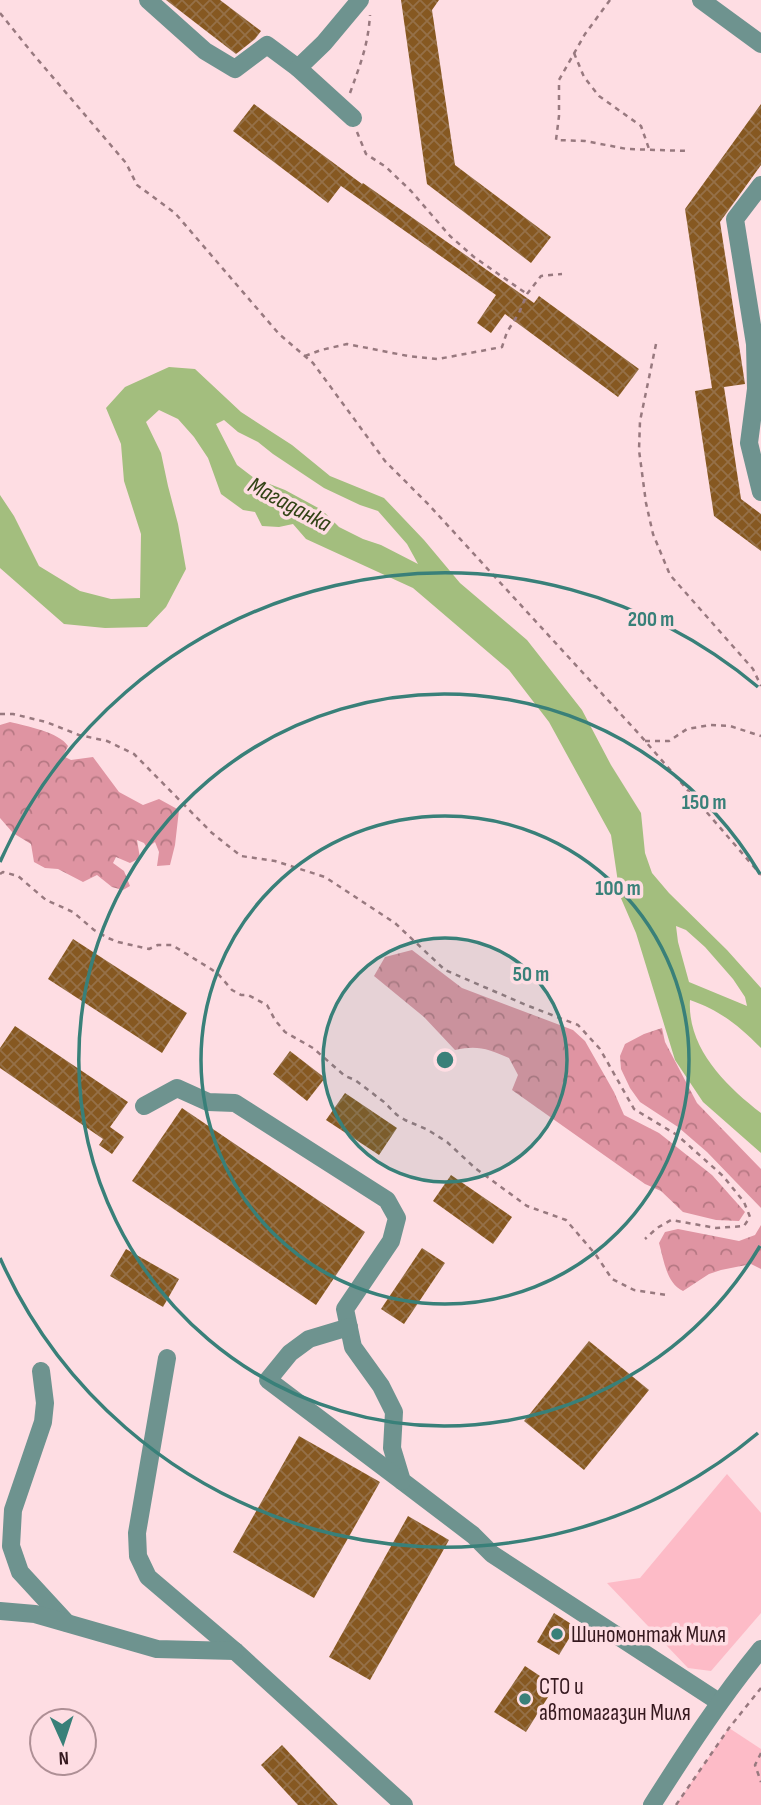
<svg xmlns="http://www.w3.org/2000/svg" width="761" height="1805" viewBox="0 0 761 1805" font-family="'Sofia Sans Condensed',sans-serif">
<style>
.grass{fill:#fdbbc7}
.forest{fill:url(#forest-crowns)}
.water{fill:#a3be7e;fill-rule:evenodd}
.building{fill:url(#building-cross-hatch)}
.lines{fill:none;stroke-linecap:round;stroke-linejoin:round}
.path{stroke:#98797f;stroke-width:2.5;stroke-dasharray:5 5;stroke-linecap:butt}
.minor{stroke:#6e938f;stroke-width:18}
.ring{fill:none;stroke:#398079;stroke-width:3.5}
.poi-dot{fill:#398079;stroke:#fedde3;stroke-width:2.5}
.labels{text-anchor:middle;stroke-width:7;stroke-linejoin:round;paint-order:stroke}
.poi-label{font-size:23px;fill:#36191f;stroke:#fedde3;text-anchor:start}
.water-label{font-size:24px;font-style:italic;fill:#324315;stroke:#fedde3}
.centre{fill:#398079;stroke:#fedde3;stroke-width:3.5}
.ring-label{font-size:21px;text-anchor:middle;font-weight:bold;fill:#398079;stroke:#fedde3;stroke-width:7;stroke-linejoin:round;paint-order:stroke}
</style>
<defs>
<pattern id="forest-crowns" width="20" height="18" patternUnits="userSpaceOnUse" patternTransform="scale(1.75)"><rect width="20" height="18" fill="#df94a2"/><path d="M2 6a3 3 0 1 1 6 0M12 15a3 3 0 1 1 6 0" fill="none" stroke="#b67883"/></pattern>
<pattern id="building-cross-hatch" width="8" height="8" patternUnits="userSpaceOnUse" patternTransform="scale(1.75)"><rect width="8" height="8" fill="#865821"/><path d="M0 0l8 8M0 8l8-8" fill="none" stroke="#957048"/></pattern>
</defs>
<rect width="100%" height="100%" fill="#fedde3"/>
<g class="grass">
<polygon points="727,1474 761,1513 761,1613 711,1671 688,1668 607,1583 640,1578"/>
<polygon points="729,1728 761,1749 761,1805 676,1805"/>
</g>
<g class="forest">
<path d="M10,722c16,4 49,10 58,24l-5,10 8,4 22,-3 26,35 24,13 16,-6 20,11 -4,35 -5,20 -13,1 2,-14 -4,-10 -8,6 -3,-5 -7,-3 3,18 -10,5 -14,-6 -3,6 11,8 6,15 -7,4 -11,-3 -15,-12 -14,7 -25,-13 -13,-1 -11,-6 -3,-18 -18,-11 -13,-15v-93z"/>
<path d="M412,950l50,38 111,42 12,11 29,51 10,23 35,18 53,42 33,37 -6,9 -23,-1 -33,-8 -22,-21 -16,-7 -133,-94 6,-15 -9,-17c-21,-9 -31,-13 -54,-8l-31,-33 -50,-41 11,-19z"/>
<polygon points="662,1028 665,1042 697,1103 761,1169 761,1208 707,1152 678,1127 640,1102 630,1088 621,1069 620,1056 625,1044 644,1034"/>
<path d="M761,1225v44l-10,-5 -30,6 -12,4 -26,17c-17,-8 -19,-31 -24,-48l6,-11 13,-3 61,12 16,-6z"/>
</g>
<path class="water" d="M169,367l26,2 46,43 51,33 38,31 54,22 40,42 36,43 67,57 55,70 29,55 30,48 4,40 7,20 17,20 58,57 34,38v60c-23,-23 -40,-37 -71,-48 -3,48 36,86 71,113v40l-58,-51 -28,-42 -39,-127 -16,-37 -9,-61 -62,-113 -40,-52 -96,-82 -107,-49 -13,-15 -14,3 -17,-1 -7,-14 -12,-2 -22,-16 -13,-36 -14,-21 -16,-18 -19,-9 -13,12 15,31 7,33 10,38 8,45 -20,38 -19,20 -42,1 -41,-4 -64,-56v-73l14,21 25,50 41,25 31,8 29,-1 1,-64 -17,-53 -3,-37 -15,-36 19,-21zM224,420l14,12 20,10 15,12 51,34 36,17 18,6 29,33 11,20 -37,-19 -18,-6 -24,-12 -17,-17 -37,-20 -31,-12 -17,-13 -21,-41zM676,926l10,4 19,17 28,32 12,18 2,9 -58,-24 -11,-40z"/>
<g class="building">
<polygon points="166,0 220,0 261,31 255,39 236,54"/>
<polygon points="401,0 439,0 432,10 455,165 551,237 531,263 427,184"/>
<polygon points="254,104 362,184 363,183 534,303 539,296 639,369 618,397 505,314 491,333 477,323 496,295 341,186 328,203 233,131"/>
<polygon points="761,104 761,165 720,222 745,384 724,387 741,499 761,514 761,551 714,516 695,391 712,388 685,209"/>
<polygon points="73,939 187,1013 162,1053 48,979"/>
<polygon points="15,1026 128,1102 110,1127 124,1137 112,1154 99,1145 103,1139 0,1068 0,1048"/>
<polygon points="290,1051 325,1078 307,1101 273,1074"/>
<polygon points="345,1093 397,1128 379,1155 326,1120"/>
<polygon points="182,1108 365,1232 316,1305 132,1181"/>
<polygon points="451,1175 512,1217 493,1244 433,1201"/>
<polygon points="422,1248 445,1263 404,1324 381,1309"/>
<polygon points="126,1249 179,1279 163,1307 110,1276"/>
<polygon points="589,1341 649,1390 584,1470 524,1421"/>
<polygon points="299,1436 380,1482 314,1598 233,1552"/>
<polygon points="408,1516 449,1540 370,1680 329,1657"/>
<polygon points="554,1613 576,1627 559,1655 537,1642"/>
<polygon points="525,1666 555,1686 526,1732 494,1712"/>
<polygon points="282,1745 338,1805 298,1805 261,1765"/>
</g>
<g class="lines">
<g class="path">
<polyline points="610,0 585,34 559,80 559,116 556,140 585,141 627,149 689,151"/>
<polyline points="0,13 33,54 126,163 137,185 175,213 279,334 313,363 385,461 429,505 639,734 761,875"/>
<polyline points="574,53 584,77 599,96 641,126 649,149"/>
<path d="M350,93c10,-28 18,-47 20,-78"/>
<polyline points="357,132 366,154 386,167 411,191 450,236 474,257 527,294"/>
<polyline points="656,344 640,421 639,450 646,503 653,534 670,575 753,669 761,686"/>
<polyline points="305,356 321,350 347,344 408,356 438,359 502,347 507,332 519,313 527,294 541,276 562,274"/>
<polyline points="0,714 13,714 46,722 79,735 107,741 134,754 212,833 241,856 275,861 325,877 395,923 445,970 526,1005 578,1025 600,1049 634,1109 677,1135 723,1176 744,1202 750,1217 744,1226 716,1228 671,1220 657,1228 645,1239"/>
<polyline points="645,741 669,741 687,729 710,725 730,726 761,736"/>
<polyline points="0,874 3,872 18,876 46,900 73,912 94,930 108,938 118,942 149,949 158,945 172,945 211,969 219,975 232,990 241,995 248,995 267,1005 275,1020 285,1032 313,1048 345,1076 355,1080 384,1102 397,1115 405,1120 428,1130 447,1142 475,1168 527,1206 566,1220 596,1255 612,1279 634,1290 667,1295"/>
<polyline points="761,1753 755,1765 761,1782"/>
<polyline points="676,1805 729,1728 761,1688"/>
</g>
<g class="minor">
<polyline points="148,0 205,51 235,69 267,45 298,68"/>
<polyline points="701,0 761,44"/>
<polyline points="353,118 298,68 324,43 360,0"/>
<polyline points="761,185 735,219 755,344 756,389 749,443 761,492"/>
<polyline points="144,1106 177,1088 208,1102 235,1103 387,1200 397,1218 391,1241 345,1309 353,1347 381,1386 394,1412 392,1448 402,1481 473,1535 492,1554 719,1702"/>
<polyline points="349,1327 309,1339 290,1353 268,1380 402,1481"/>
<polyline points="167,1358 137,1533 138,1556 148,1577 235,1651 404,1805"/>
<polyline points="41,1371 45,1403 43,1422 13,1510 11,1546 20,1572 67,1623"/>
<polyline points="0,1611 35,1614 157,1649 235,1651"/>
<path d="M652,1805c35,-55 68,-106 109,-156"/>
</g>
</g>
<circle cx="445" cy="1060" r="122" fill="#398079" fill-opacity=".12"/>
<g class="ring">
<circle cx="445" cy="1060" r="122"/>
<circle cx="445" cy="1060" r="244"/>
<path d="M760 1246A366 366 0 1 1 760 874"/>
<path d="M758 1433A487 487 0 0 1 0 1258M0 862A487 487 0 0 1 758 687"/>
</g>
<g class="poi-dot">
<circle cx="557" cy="1634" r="7"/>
<circle cx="525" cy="1699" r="7"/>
</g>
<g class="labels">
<g class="poi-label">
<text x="571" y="1642">Шиномонтаж Миля</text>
<text x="539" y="1694">СТО и<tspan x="539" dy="26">автомагазин Миля</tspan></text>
</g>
<g class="water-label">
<text transform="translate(290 504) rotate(28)" y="8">Магаданка</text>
</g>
</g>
<circle cx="445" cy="1060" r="10" class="centre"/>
<g class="ring-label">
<text x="651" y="626">200 m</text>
<text x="704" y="809">150 m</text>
<text x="618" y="895">100 m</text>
<text x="531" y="981">50 m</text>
</g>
<g transform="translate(63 1742) rotate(177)"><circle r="33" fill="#fedde3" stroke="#ae8f95" stroke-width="2"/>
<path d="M0-5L12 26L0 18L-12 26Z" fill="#398079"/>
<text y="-10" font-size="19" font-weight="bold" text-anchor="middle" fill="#36191f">N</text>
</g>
</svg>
